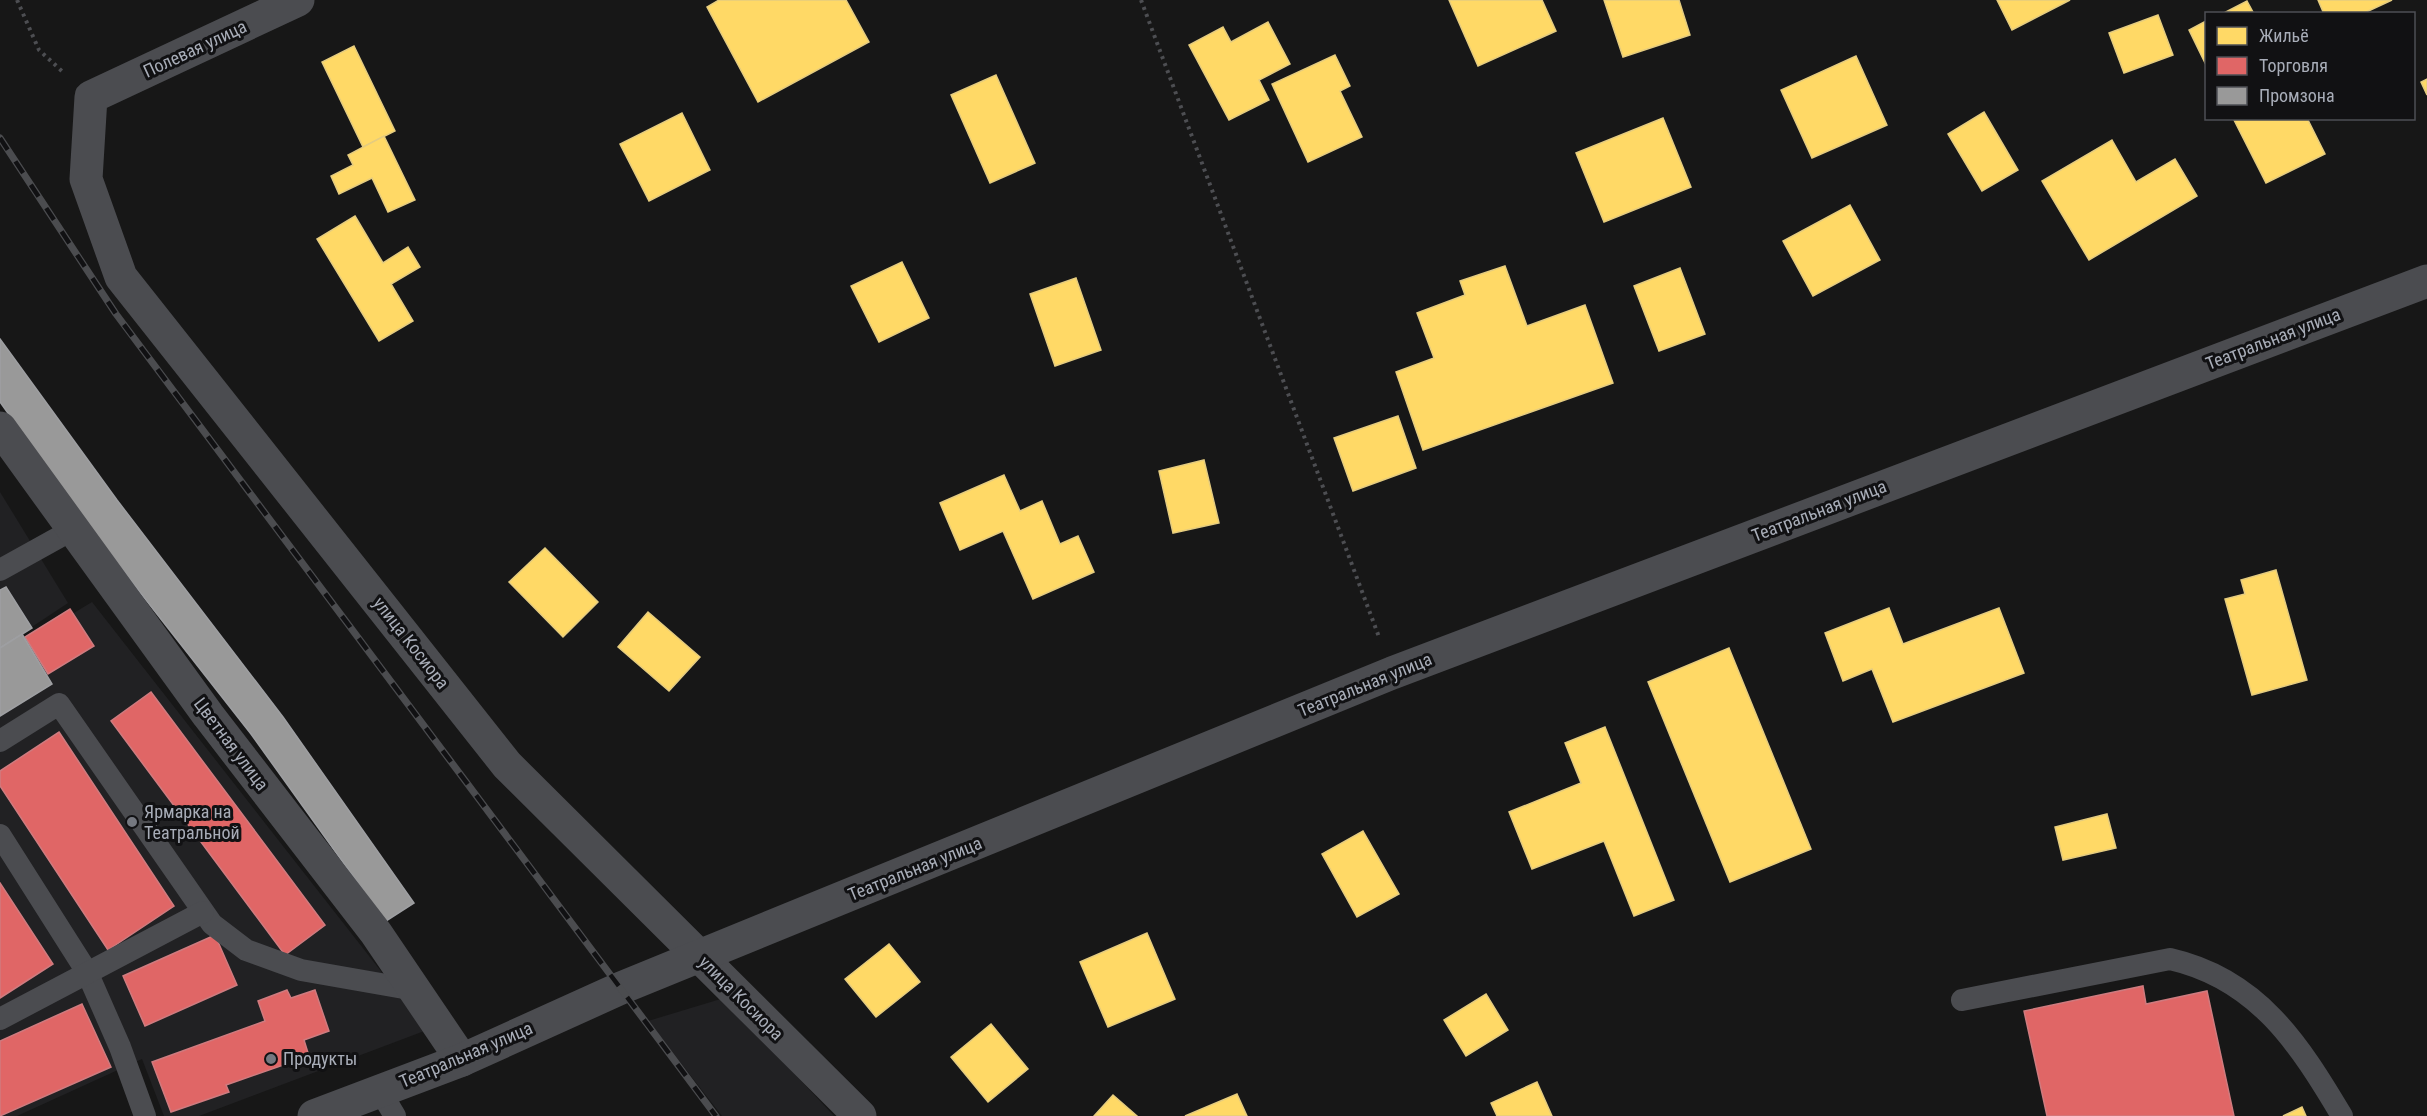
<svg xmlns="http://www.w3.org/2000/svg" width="2427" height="1116" viewBox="0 0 2427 1116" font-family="'Roboto Condensed',sans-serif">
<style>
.built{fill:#212123}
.homes{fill:#ffd966;stroke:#e5cc7f;stroke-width:1.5}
.shops{fill:#e06666;stroke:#cf7b7f;stroke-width:1.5}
.industry{fill:#999;stroke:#9e9fa2;stroke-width:1.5}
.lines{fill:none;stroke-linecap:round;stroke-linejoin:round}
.path{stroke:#4d4e52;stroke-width:4;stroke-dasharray:3 4.5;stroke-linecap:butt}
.service{stroke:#4b4c50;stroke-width:22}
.minor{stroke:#4b4c50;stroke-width:33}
.tertiary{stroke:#4b4c50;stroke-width:33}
.rail-casing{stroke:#4b4c4f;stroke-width:7}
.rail{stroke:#111113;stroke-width:4.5;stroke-dasharray:14;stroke-linecap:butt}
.poi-dot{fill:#757880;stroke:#111113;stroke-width:2}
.labels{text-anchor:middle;stroke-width:6;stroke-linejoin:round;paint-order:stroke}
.street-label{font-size:18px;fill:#a8adb8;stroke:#111113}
.poi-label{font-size:18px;fill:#a8adb8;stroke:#111113;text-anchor:start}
</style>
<rect width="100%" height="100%" fill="#171717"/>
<g class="built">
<polygon points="0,492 68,603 0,648"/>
<polygon points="92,602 427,1030 199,1116 164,1116 142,1059 17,1116 0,1116 0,658"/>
<polygon points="724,998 834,1116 722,1116 648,1021"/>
</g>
<g class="homes">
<polygon points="719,0 846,0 869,42 758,102 707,7"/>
<polygon points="1449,0 1542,0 1556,31 1478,66"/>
<polygon points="1604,0 1679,0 1690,35 1623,57"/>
<polygon points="1997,0 2070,0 2012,30"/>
<polygon points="2318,0 2392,0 2362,14 2324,14"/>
<polygon points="2247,1 2254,14 2222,14"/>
<polygon points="2158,15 2173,55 2124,73 2109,33"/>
<polygon points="2206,21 2206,65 2189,30"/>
<polygon points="1268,22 1290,64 1259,80 1269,100 1229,120 1189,45 1223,27 1231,42"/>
<polygon points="354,46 395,131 363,147 322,62"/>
<polygon points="1335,55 1350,86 1340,91 1362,137 1308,162 1272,84"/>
<polygon points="1856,56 1887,125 1812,158 1781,90"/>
<polygon points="996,75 1035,163 990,183 951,95"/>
<polygon points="2427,79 2427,95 2421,82"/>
<polygon points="1984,112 2018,170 1982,191 1948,134"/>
<polygon points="682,113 710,170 649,201 620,144"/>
<polygon points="1663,118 1691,187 1604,222 1576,153"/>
<polygon points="2233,118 2307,118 2325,154 2266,183"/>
<polygon points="384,136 415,200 388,212 372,178 339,194 331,176 353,165 348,155"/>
<polygon points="2112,140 2136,182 2175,159 2197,196 2089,260 2042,181"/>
<polygon points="1850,205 1880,260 1813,296 1783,241"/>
<polygon points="355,216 383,263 408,247 420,267 391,284 413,321 379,341 317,239"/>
<polygon points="902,262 929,318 879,342 851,286"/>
<polygon points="1505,266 1527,326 1585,305 1613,383 1423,450 1396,372 1434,358 1417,313 1465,295 1460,281"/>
<polygon points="1680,268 1705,334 1659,351 1634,286"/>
<polygon points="1076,278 1101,350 1055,366 1030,294"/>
<polygon points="1398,416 1416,468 1353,491 1334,438"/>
<polygon points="1204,460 1219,523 1173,533 1159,471"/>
<polygon points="1004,475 1020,511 1042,501 1060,544 1078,536 1094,572 1033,599 1003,531 960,550 940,503"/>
<polygon points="545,548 598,602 563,637 509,582"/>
<polygon points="2276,570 2307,680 2252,695 2225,599 2245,594 2241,580"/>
<polygon points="1889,608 1903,644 1999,608 2024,673 1893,722 1872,669 1843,681 1825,633"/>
<polygon points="648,612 700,657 669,691 618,647"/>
<polygon points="1729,648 1811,849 1730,882 1648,682"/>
<polygon points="1605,727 1674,900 1634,916 1604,841 1532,869 1509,812 1581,783 1565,743"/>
<polygon points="2107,814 2116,848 2063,860 2055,827"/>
<polygon points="1363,831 1399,894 1357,917 1322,854"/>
<polygon points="1147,933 1175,999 1108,1027 1080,962"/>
<polygon points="889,944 920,982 876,1017 845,979"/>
<polygon points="1486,994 1508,1030 1466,1056 1444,1020"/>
<polygon points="991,1024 1028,1069 988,1102 951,1057"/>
<polygon points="1537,1082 1552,1116 1497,1116 1491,1103"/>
<polygon points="1237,1094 1247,1116 1185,1116"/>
<polygon points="1113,1095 1137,1116 1094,1116"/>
<polygon points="2302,1107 2306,1116 2283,1116"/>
</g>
<g class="shops">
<polygon points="70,609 94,646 48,674 25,637"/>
<polygon points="151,692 325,925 285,955 111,721"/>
<polygon points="59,732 174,906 108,950 0,786 0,771"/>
<polygon points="0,883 53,964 0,998"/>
<polygon points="215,935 237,985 145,1026 123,976"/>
<polygon points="2143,986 2146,1004 2207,991 2234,1116 2047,1116 2024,1011"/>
<polygon points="287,990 291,998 315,990 329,1031 304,1040 309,1056 226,1085 229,1092 171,1112 152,1062 265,1021 258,1001"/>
<polygon points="82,1004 111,1067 0,1116 0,1041"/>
</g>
<g class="industry">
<polygon points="0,339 117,500 283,717 414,903 383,923 365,893 251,734 88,526 0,402"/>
<polygon points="6,587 32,628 0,648 0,590"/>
<polygon points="22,634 52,684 0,716 0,648"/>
</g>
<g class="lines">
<g class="path">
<polyline points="17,0 39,50 64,73"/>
<polyline points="1141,0 1379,637"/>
</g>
<g class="service">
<polyline points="0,570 72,530"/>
<polyline points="0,741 59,704 212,924 246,950 301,970 415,990"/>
<polyline points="0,835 87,972 120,1047 145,1116"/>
<path d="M1962,1000l208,-41c88,20 129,85 172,157"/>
<polyline points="0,1019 203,912"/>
<polyline points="380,1091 395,1116"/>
</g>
<g class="minor">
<polyline points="298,0 91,97 86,179 121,277 507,765 860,1116"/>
<polyline points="0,428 208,715 376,933 462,1060"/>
</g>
<polyline class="tertiary" points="314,1116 462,1060 621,988 1392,673 2427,281"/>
<defs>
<polyline id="rail" points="0,138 116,314 716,1116"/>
</defs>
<use href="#rail" class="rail-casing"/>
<use href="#rail" class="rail"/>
</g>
<g class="poi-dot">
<circle cx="132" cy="822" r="6"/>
<circle cx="271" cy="1059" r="6"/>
</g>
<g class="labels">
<g class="street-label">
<text transform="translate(195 49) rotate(-25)" y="6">Полевая улица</text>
<text transform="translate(2273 339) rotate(-21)" y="6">Театральная улица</text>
<text transform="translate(1819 511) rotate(-21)" y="6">Театральная улица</text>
<text transform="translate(411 643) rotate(52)" y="6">улица Косиора</text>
<text transform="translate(1365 685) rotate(-22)" y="6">Театральная улица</text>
<text transform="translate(231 744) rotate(53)" y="6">Цветная улица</text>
<text transform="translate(915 869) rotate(-22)" y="6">Театральная улица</text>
<text transform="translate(741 998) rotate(45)" y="6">улица Косиора</text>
<text transform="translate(466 1055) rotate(-23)" y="6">Театральная улица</text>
</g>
<g class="poi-label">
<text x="144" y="818">Ярмарка на<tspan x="144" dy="21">Театральной</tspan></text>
<text x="283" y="1065">Продукты</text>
</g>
</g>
<rect x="2205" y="12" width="210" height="108" fill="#111113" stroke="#4d4f55" stroke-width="1.5"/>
<rect x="2217" y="27" width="30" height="18" fill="#ffd966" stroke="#4d4f55" stroke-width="1.5"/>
<text x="2259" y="42" font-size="18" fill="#a8adb8">Жильё</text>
<rect x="2217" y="57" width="30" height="18" fill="#e06666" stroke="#4d4f55" stroke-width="1.5"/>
<text x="2259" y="72" font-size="18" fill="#a8adb8">Торговля</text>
<rect x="2217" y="87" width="30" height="18" fill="#999999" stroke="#4d4f55" stroke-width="1.5"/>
<text x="2259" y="102" font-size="18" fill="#a8adb8">Промзона</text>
</svg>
